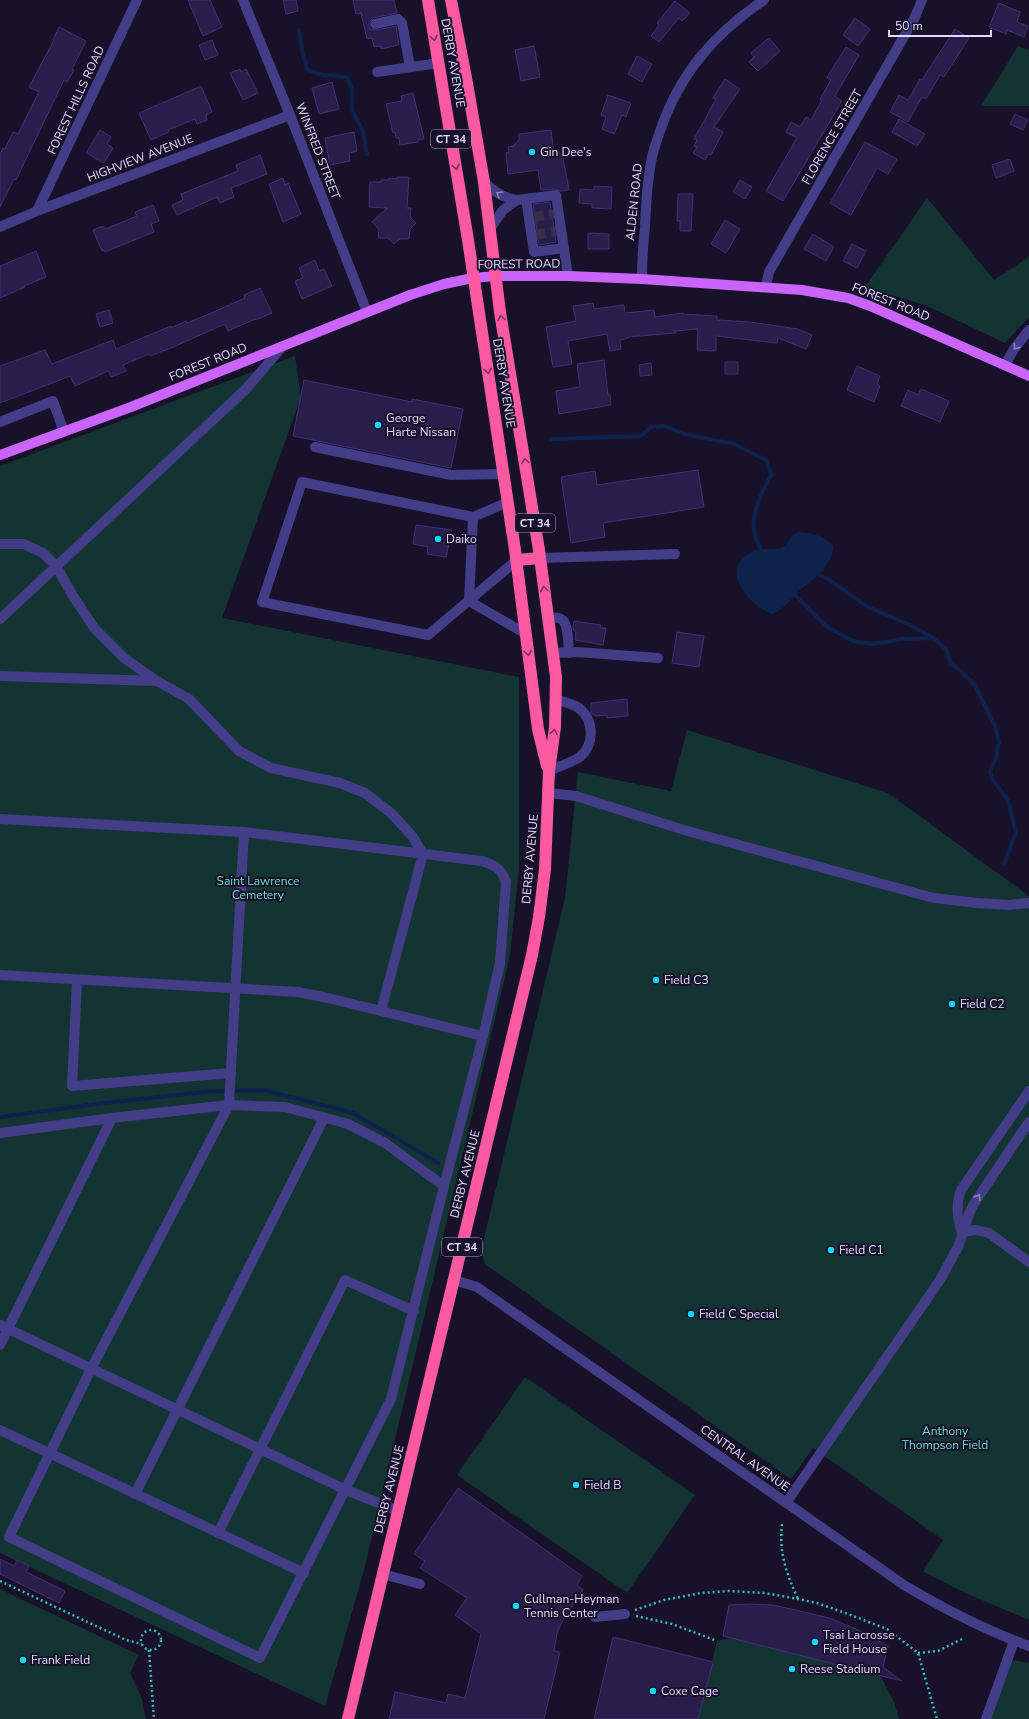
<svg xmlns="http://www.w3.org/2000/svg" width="1029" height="1719" viewBox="0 0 1029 1719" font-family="'Nunito Sans',sans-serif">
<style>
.green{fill:#143434}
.water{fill:#0e224d}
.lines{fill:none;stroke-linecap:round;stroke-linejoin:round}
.stream{stroke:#0e224d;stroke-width:4}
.building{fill:#291e4b;stroke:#413076}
.minor-tunnel{stroke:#352f4a;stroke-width:10;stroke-dasharray:10 5;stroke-linecap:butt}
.path{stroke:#33bbb8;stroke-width:2.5;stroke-dasharray:2 3;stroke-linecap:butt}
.minor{stroke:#433d88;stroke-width:10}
.major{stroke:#ca64fc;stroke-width:10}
.highway{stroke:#fc59a0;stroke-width:12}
.oneway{stroke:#7e315f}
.oneway2{stroke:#8a84bd}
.poi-dot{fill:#0bd8fb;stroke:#17112a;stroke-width:1.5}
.labels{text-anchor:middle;stroke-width:4;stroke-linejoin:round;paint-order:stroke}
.shield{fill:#17112a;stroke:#a49ebe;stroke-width:1}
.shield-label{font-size:11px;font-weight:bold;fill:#e1dbfe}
.street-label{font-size:12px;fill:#e1dbfe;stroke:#17112a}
.poi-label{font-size:12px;fill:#e1dbfe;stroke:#17112a;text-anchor:start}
.park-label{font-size:12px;fill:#67dfc6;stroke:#17112a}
</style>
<rect width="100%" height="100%" fill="#17112a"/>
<g class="green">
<polygon points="1018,46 1029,50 1029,106 981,106"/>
<polygon points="927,198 994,280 1029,257 1029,317 1005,343 925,305 865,287"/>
<polygon points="295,356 301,397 222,618 519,677 519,869 510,955 364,1570 325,1706 0,1553 0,466"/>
<polygon points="687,730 888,793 1029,896 1029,1620 963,1592 924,1572 925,1567 943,1540 813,1448 791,1479 485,1264 481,1251 565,898 578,772 671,791"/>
<polygon points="525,1377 695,1495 627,1593 457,1475"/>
<polygon points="0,1589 139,1655 130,1673 142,1699 146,1719 0,1719"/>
<polygon points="768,1630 880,1675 894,1702 899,1719 698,1719 717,1641"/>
<polygon points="1008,1659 1029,1663 1029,1719 987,1719"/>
</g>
<path class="water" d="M802,532c12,2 24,4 31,14 1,20 -22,35 -35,46 -7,7 -17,20 -26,22 -21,-7 -52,-42 -24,-60 14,-9 23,-2 33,-6 10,-5 6,-15 21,-16z"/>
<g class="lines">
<g class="stream">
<polyline points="299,30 303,56 308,70 323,75 347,77 352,89 352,110 363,131 367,154"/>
<path d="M551,439l90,-3 10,-9 13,-1 20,8 50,10 32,16 5,15c-14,26 -27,51 -8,78"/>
<polyline points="814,572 829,580 868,607 910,625 933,638 946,649 951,664 962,672 975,685 994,724 999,742 996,758 990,771 993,780 1008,801 1016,832 1004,864"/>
<polyline points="792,592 827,627 853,641 873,644 902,639 932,638"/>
<polyline points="0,1117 104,1103 204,1092 263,1090 353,1113 438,1163"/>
</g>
</g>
<g class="building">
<polygon points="188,0 210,0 222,27 203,36"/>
<polygon points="283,0 296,0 298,11 286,14"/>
<polygon points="353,0 394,0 397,13 373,18 369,22 369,25 370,29 376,30 396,26 399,45 381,49 381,46 374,47 372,38 367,39 361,13 356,14"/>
<polygon points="675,1 690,13 682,21 679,18 659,42 651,36 659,25 657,23"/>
<polygon points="999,3 1020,12 1017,22 1028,26 1024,37 1007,30 1006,34 989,27"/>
<polygon points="855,18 870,29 858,46 843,35"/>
<polygon points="59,27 86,41 72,69 74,70 67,82 64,80 16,180 14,179 0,207 0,155 3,148 5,149 13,132 18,134 39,92 29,87 54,40 53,40"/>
<polygon points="955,29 969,38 944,77 940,75 926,99 922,97 908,122 890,112 899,95 908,100 920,79 922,80"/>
<polygon points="769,38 780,51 758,71 749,62 754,57 751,53"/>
<polygon points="212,40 218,55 205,60 199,45"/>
<polygon points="534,46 540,77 521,81 515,50"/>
<polygon points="846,47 859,55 835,96 842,101 783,201 766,191 797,138 786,132 791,122 800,127 806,117 811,120 822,100 820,99 831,80 827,77"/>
<polygon points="637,56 652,64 642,82 628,74"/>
<polygon points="240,69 241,72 246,69 258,93 243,100 230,73"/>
<polygon points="725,79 740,89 714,127 723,132 711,155 708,154 705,160 693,153 697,147 694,146 697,140 694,139 716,99 713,98"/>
<polygon points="332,82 339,109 319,114 312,88"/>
<polygon points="201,86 212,112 206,115 207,120 197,124 195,119 168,130 169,132 151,140 139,113"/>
<polygon points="413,93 424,139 418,140 418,142 400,145 399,138 396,138 395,132 393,133 386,104 402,101 401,96"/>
<polygon points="608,95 631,103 626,117 622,115 614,134 602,129 606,117 601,115"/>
<polygon points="1015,114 1028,120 1023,130 1010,124"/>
<polygon points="899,119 925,134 917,146 892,132"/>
<polygon points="100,130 111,137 107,144 113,148 104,163 86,153"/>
<polygon points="551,130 554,153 562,152 569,190 561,191 555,189 541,190 538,170 508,174 506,153 509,152 508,147 513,146 519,140 519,134"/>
<polygon points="354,132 357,151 349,153 350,161 330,165 325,138"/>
<polygon points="865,142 897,159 888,174 877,168 851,215 830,203"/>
<polygon points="260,155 267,174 231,188 234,197 220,203 217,197 177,215 172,205 183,200 181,194 238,171 236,165"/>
<polygon points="1010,159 1014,171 996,178 992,165"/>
<polygon points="397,177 409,177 407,208 411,208 410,217 416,223 410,229 409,239 400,239 394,244 388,238 378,238 379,229 372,222 387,208 369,207 370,182 381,182 381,180 389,180 389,178 397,179"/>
<polygon points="283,178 285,185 288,183 301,214 283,222 269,184"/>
<polygon points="740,180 752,187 745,199 733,192"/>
<polygon points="594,186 612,187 611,209 592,208 592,204 579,203 580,189 594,190"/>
<polygon points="678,194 693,194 691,231 680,231 680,221 677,221"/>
<polygon points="550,202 556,242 539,245 533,204"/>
<polygon points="153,205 159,221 151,224 154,232 105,252 104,250 102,251 93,230 103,226 105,229 137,216 135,212"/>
<polygon points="725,220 740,229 726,253 711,244"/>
<polygon points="588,233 609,234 609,249 588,249"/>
<polygon points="813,234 834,247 826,261 804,249"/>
<polygon points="852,244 866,251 857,268 843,261"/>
<polygon points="36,251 46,277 24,286 25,287 0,298 0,266"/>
<polygon points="315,260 319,271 324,269 332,286 302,299 295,281 303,278 299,268"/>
<polygon points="260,288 272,313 256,320 255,319 228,331 225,324 171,348 150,356 149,354 123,365 126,371 111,377 108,371 75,386 70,376 0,403 0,366 45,350 52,364 113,340 116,349 171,326 171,328 186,321 187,323 209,314 245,298 244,295"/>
<polygon points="593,303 594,309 624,305 625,313 654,310 655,317 683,313 683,314 717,316 717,320 750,322 798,329 812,335 806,349 778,338 777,343 716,336 716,351 697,350 698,329 675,331 676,333 628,337 628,338 620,340 621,349 610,351 607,334 568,341 572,364 553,367 546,327 576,321 573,306"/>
<polygon points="109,310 113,323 100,327 96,314"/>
<polygon points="604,360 608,395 610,395 611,405 559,414 556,391 580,387 577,364"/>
<rect x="725" y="362" width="13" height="12"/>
<polygon points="651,363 652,375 640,376 639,365"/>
<polygon points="857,366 880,376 877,384 880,386 874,402 847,390"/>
<polygon points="304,380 412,402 412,399 463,409 451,468 293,436"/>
<polygon points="921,389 949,401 940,422 901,406 908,390 918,395"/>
<polygon points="698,470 704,507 603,523 605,537 571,543 561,477 595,471 597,485"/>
<polygon points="416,525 452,530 446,557 427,554 428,547 413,544"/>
<polygon points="574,621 601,625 600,628 606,628 603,645 575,640 576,631 574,631 573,627"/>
<polygon points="677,632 704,636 699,667 672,663"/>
<polygon points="627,699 628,716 607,718 607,715 596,716 591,713 591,703"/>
<polygon points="458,1488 582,1576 577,1585 583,1590 565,1616 557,1633 554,1651 560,1652 544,1719 389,1719 395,1692 446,1703 448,1694 465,1698 481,1634 455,1615 467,1598 420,1568 425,1561 414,1554"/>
<polygon points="0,1559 14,1566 17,1560 29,1566 26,1572 65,1591 59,1603 0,1574"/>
<polygon points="750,1604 773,1605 800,1611 829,1618 856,1629 888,1646 883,1667 902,1681 723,1636 729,1605"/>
<polygon points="613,1637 713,1662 698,1719 594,1719"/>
</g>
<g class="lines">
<g class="minor-tunnel">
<polyline points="534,217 554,214"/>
<polyline points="536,235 557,231"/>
</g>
<g class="path">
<path d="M782,1524c-3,30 4,48 16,75"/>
<polyline points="0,1581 126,1640 142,1644"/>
<polyline points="635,1610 664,1600 701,1593 729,1591 765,1593 798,1599 817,1603 848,1614 887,1629 918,1653 937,1719"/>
<polyline points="636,1616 672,1624 717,1641"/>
<circle cx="151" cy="1640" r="10"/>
<polyline points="149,1650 154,1719"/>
<polyline points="918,1653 938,1651 962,1639"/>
</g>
<g class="minor">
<polyline points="243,0 290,115 367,312"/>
<polyline points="375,24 398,19 402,23 410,67"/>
<polyline points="377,72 439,63"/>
<path d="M484,182c10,9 18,16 33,18l39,-5 12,81"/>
<polyline points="526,199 534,252 564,248"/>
<polyline points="37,211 137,0"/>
<polyline points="0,227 37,211 290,115"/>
<polyline points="490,229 503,210 517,200"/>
<path d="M642,279c0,-18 1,-35 3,-52 1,-23 2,-47 7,-70 2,-9 5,-17 8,-26 20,-58 54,-97 104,-131"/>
<polyline points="766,286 769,272 914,19 922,0"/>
<polyline points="1005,365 1014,349 1029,330"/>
<polyline points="0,422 53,401 64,432"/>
<polyline points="315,447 451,475 503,474"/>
<polyline points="508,502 473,517 302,482 262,602 428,635 517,560"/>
<polyline points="473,517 469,601 526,634"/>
<polyline points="0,544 24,544 43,553 56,566 73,596 95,629 124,658 157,681 189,699 239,751 271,768 340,783 365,793 391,813 413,837 423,854 381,1011"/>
<polyline points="540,558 675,554"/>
<path d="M548,617c4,1 10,0 13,2 8,4 7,26 8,34"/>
<polyline points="0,619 246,389 282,347"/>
<polyline points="553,653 577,652 658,658"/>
<polyline points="0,676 157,681"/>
<path d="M549,771c8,-4 24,-9 31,-14 15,-13 14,-37 -1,-49 -6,-4 -16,-6 -23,-9"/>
<polyline points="549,793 576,796 684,830 934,898 977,903 1009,905 1029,903"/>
<path d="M0,819l244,13 238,29c14,5 19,7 24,21l-6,81 -17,73 -39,150 -53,213 -131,259 -251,-121 82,-168 138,-264 15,-273"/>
<polyline points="0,975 298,992 328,998 483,1036"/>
<polyline points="77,981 72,1086 231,1073"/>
<polyline points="0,1133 112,1118 229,1105 285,1107 348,1124 385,1143 444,1186"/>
<path d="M962,1232c-5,-12 -6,-29 -1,-42l68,-99"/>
<polyline points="962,1232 976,1230 989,1233 1029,1262"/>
<path d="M454,1280l23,7 427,298c40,24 81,45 125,61"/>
<polyline points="0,1325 346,1490 398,1511"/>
<polyline points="0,1345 112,1118"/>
<polyline points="0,1430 304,1573"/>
<polyline points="135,1494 324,1118"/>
<polyline points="786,1503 940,1280 958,1247 970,1211 977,1199 1029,1122"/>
<polyline points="218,1533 345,1280 414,1311"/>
<polyline points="382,1574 420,1584"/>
<polyline points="595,1617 625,1614"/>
<polyline points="986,1719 1014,1641"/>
</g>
<polyline class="major" points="0,455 131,407 410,295 444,284 473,278 496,276 568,276 642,279 802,290 848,298 870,306 1029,376"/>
<g class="highway">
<polyline points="428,0 468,240 515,550 538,729 547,766"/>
<polyline points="517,560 540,558"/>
<polyline points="348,1719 532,955 539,917 545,869 549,771 555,727 556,677 539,550 500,312 484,182 467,83 451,0"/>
</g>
</g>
<defs><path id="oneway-chevron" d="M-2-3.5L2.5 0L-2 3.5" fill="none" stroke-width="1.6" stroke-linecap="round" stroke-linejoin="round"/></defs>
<g class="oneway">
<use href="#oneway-chevron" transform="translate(434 38) rotate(80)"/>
<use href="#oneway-chevron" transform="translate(456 167) rotate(80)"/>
<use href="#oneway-chevron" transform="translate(501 318) rotate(-99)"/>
<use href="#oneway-chevron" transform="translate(488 371) rotate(81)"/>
<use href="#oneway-chevron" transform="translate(525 461) rotate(-99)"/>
<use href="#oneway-chevron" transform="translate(544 589) rotate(-98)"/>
<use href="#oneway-chevron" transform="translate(528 653) rotate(83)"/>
<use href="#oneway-chevron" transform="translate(554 732) rotate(-82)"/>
</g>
<g class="oneway2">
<use href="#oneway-chevron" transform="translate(499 194) rotate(-149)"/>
<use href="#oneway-chevron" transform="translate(1016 347) rotate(123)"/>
<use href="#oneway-chevron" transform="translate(978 1197) rotate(-58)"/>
</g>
<g class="poi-dot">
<circle cx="532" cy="152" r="4"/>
<circle cx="378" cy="425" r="4"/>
<circle cx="438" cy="539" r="4"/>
<circle cx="656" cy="980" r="4"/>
<circle cx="952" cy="1004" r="4"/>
<circle cx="831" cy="1250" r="4"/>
<circle cx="691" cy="1314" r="4"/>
<circle cx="576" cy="1485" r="4"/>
<circle cx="516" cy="1606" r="4"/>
<circle cx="815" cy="1642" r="4"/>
<circle cx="23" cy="1660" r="4"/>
<circle cx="792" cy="1669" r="4"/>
<circle cx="653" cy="1691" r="4"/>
</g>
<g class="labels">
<g class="shield">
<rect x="431" y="130" width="40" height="18" rx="3"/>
<rect x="515" y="514" width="40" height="18" rx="3"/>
<rect x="442" y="1238" width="40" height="18" rx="3"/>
</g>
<g class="shield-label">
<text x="451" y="143">CT 34</text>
<text x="535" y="527">CT 34</text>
<text x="462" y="1251">CT 34</text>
</g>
<g class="street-label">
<text transform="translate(453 63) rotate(80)" y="4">DERBY AVENUE</text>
<text transform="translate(76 100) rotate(-65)" y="4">FOREST HILLS ROAD</text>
<text transform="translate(832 137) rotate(-60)" y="4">FLORENCE STREET</text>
<text transform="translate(318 151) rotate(69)" y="4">WINFRED STREET</text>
<text transform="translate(140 158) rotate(-21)" y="4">HIGHVIEW AVENUE</text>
<text transform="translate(634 202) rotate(-84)" y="4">ALDEN ROAD</text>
<text transform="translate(519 264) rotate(-1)" y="4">FOREST ROAD</text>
<text transform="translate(891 302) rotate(22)" y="4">FOREST ROAD</text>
<text transform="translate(208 362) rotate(-22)" y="4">FOREST ROAD</text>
<text transform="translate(504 383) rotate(81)" y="4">DERBY AVENUE</text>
<text transform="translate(530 859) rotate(-85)" y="4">DERBY AVENUE</text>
<text transform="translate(465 1174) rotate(-76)" y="4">DERBY AVENUE</text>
<text transform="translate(745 1458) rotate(35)" y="4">CENTRAL AVENUE</text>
<text transform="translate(389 1489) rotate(-76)" y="4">DERBY AVENUE</text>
</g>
<g class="poi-label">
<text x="540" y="156">Gin Dee's</text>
<text x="386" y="422">George<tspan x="386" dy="14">Harte Nissan</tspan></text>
<text x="446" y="543">Daiko</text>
<text x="664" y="984">Field C3</text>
<text x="960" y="1008">Field C2</text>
<text x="839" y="1254">Field C1</text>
<text x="699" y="1318">Field C Special</text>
<text x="584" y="1489">Field B</text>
<text x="524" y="1603">Cullman-Heyman<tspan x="524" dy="14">Tennis Center</tspan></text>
<text x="823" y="1639">Tsai Lacrosse<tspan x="823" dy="14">Field House</tspan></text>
<text x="31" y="1664">Frank Field</text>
<text x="800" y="1673">Reese Stadium</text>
<text x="661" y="1695">Coxe Cage</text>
</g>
<g class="park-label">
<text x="258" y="885">Saint Lawrence<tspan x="258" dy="14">Cemetery</tspan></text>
<text x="945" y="1435">Anthony<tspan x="945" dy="14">Thompson Field</tspan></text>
</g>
</g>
<path d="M889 30v6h102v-6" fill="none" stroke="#e1dbfe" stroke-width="2"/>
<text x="895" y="30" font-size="12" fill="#e1dbfe" stroke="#17112a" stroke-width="3" paint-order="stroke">50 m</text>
</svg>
